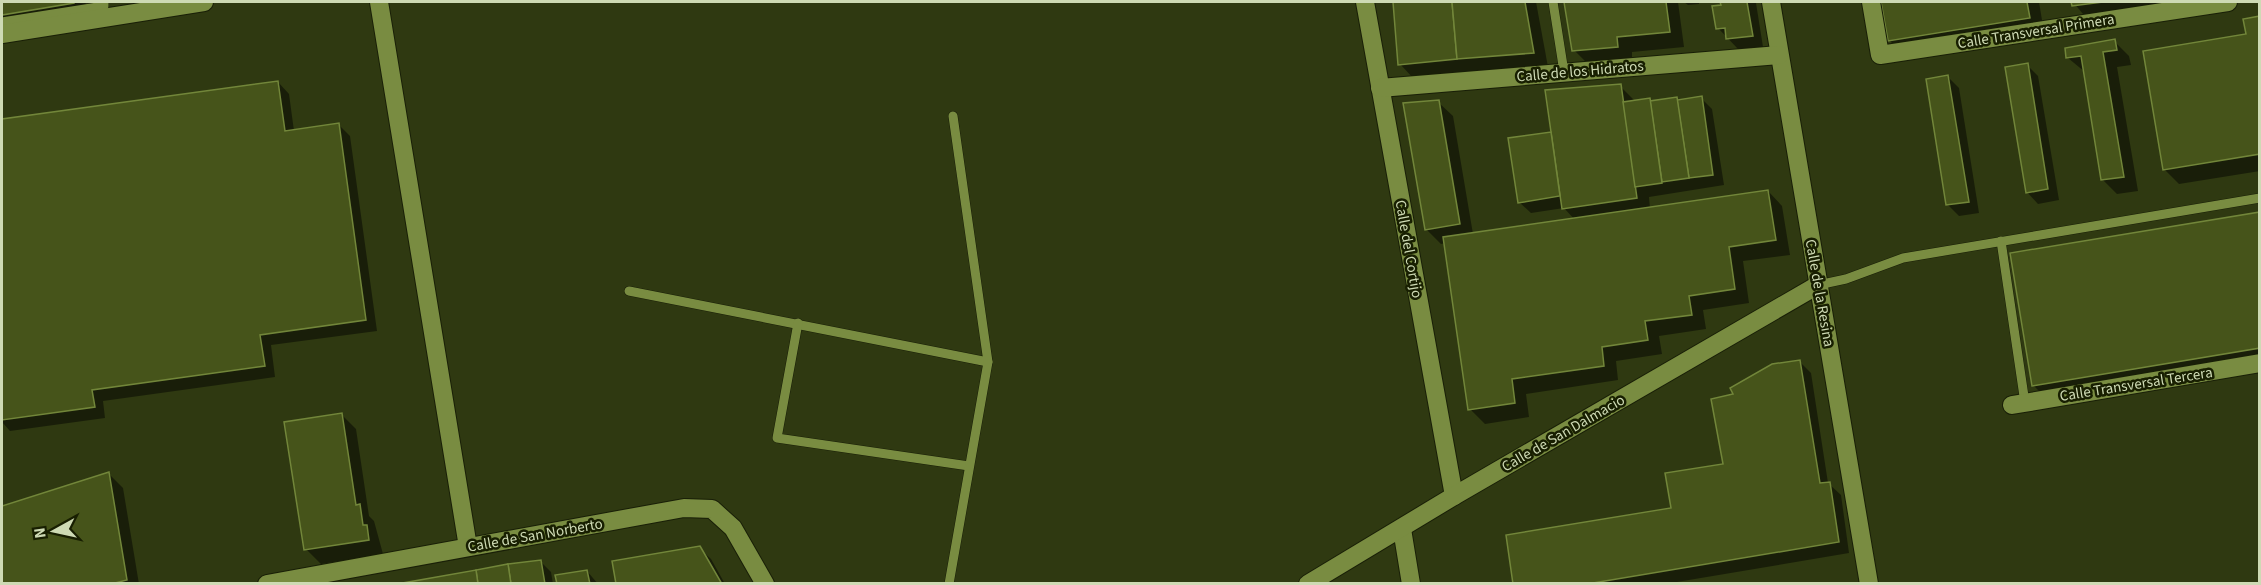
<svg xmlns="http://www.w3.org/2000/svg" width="2261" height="585" viewBox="0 0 2261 585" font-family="'Source Sans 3',sans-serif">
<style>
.shadow{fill:#0007}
.building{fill:#46541a;stroke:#72863a;stroke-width:1.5}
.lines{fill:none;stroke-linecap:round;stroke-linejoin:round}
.lane-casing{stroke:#191f07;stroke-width:10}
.street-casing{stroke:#191f07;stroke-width:20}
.lane{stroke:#798c41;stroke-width:9}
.street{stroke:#798c41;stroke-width:18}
.labels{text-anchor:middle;stroke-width:5;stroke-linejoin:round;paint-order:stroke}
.street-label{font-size:15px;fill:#cedab4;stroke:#181f01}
</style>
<rect width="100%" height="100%" fill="#2f3911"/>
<g class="shadow">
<polygon points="2,2 84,2 91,8 2,23"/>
<polygon points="1394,2 1536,2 1548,67 1414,79 1400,64"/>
<polygon points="1565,2 1678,2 1684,47 1632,52 1632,61 1589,65 1574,50"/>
<polygon points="1684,2 1699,2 1699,4 1688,5"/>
<polygon points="1722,2 1756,3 1763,47 1739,50 1718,28"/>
<polygon points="1883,2 2039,2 2044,32 1904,55 1889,40"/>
<polygon points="2073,2 2207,2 2088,20"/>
<polygon points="2260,17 2260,171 2179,184 2164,169"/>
<polygon points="2114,41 2129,56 2131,65 2117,67 2138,191 2117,194 2103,180 2085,72 2068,58"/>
<polygon points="2027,65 2038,76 2059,200 2038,204 2027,192"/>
<polygon points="1948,77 1959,88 1979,213 1959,216 1948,205"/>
<polygon points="278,82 289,94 294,131 339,125 350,136 377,331 271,345 275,377 103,401 105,418 10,431 2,422 2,121"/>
<polygon points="1620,86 1635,101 1649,99 1653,102 1701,98 1712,109 1724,185 1649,197 1650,209 1768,191 1782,206 1790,255 1743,261 1749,303 1703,310 1706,329 1659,336 1662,354 1616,361 1618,380 1526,394 1529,417 1485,424 1470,409 1446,243 1441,244 1426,229 1438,102 1453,116 1473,234 1575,220 1564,208 1531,213 1519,202 1550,133 1553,136"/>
<polygon points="2260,214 2260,365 2048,400 2033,385"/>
<polygon points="1799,361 1811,373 1828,483 1841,495 1849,553 1665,584 1515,584 1673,509 1725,466 1735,395"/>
<polygon points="341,414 356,429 369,516 374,521 383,554 321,564 306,549"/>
<polygon points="109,474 123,488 139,584 2,584 2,507"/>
<polygon points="699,548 711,559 725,584 617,584"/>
<polygon points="540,561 551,572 553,584 405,584"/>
<polygon points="587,571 598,584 558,584"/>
</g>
<g class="building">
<polygon points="2,2 74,2 74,3 2,15"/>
<polygon points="1393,2 1452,2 1457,59 1398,65"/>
<polygon points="1452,2 1525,2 1534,53 1457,59"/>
<polygon points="1564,2 1666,2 1670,32 1617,37 1618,47 1572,51"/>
<polygon points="1720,2 1747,2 1753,36 1726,39 1725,28 1716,29 1712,6 1721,5"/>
<polygon points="1881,2 2027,2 2030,18 1888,41"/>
<polygon points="2071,2 2103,2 2072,6"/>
<polygon points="2260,16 2260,154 2163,170 2143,51 2246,34 2243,19"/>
<polygon points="2115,39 2117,50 2103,52 2124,177 2101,180 2081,56 2066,58 2065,48"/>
<polygon points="2028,63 2048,189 2026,193 2005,67"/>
<polygon points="1948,75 1969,202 1946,205 1926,79"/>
<polygon points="278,81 285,131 339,123 366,320 260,335 265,366 92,390 95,407 2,420 2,119"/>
<polygon points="1621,84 1637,198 1562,209 1545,90"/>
<polygon points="1702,96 1713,175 1689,178 1677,100"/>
<polygon points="1677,97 1689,178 1662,182 1650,101"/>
<polygon points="1650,98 1662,183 1635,187 1623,102"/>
<polygon points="1439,100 1460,224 1425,230 1403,103"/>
<polygon points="1551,132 1560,196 1518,203 1508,138"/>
<polygon points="1768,190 1776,240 1729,247 1735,289 1689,296 1692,315 1645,321 1648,340 1602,347 1604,366 1512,379 1515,403 1468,410 1443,237"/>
<polygon points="2260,212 2260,348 2032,386 2010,253"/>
<polygon points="1800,360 1820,483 1830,482 1839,542 1587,584 1513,584 1506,535 1671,508 1665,473 1723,464 1711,399 1733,394 1730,388 1772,364"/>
<polygon points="342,413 356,505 360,504 363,525 367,525 369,540 304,550 284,422"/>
<polygon points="109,472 127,580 111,584 2,584 2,506"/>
<polygon points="700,546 722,584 616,584 612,561"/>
<polygon points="541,560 545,584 511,584 508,564"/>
<polygon points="508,564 511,584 478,584 476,570"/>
<polygon points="476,570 478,584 403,584 403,583"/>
<polygon points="587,570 590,584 557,584 555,575"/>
</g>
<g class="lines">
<defs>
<g id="lane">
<polyline points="1553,2 1564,72"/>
<polyline points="2,22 104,6 104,2"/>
<polyline points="2001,241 2025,403"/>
<polyline points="1818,285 1846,279 1903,258 2260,198"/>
<polyline points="629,291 988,362"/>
<polyline points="798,323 777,438 969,466"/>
<polyline points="949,584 988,362 953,116"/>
</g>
<g id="street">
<polyline points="379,2 468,547"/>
<polyline points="1365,2 1454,496"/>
<polyline points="1771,2 1869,584"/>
<polyline points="1871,2 1880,55 2228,2"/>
<polyline points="2,34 204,2"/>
<polyline points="1380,88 1779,55"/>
<polyline points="2012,405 2260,363"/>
<polyline points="1402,529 1411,584"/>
<polyline points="267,584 684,508 712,509 733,528 765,584"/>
<polyline points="1308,584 1454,496 1818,285"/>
</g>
</defs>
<use href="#lane" class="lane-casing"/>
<use href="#street" class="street-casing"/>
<use href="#lane" class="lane"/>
<use href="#street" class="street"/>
</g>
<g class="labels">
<g class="street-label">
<text transform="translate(2036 31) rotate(-9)" y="5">Calle Transversal Primera</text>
<text transform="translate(1580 71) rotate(-5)" y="5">Calle de los Hidratos</text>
<text transform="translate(1409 249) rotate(80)" y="5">Calle del Cortijo</text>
<text transform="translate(1820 293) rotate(80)" y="5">Calle de la Resina</text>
<text transform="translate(2136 384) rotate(-9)" y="5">Calle Transversal Tercera</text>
<text transform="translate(1563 433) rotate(-30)" y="5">Calle de San Dalmacio</text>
<text transform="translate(535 535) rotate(-10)" y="5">Calle de San Norberto</text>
</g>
</g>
<rect width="2261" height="585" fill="none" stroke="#cedab4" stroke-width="6"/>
<g transform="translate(54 531) rotate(262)" stroke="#181f01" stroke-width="4.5" paint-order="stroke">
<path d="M0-4.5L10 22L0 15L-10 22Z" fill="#cedab4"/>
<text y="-9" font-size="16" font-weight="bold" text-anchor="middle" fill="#cedab4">N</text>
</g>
</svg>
